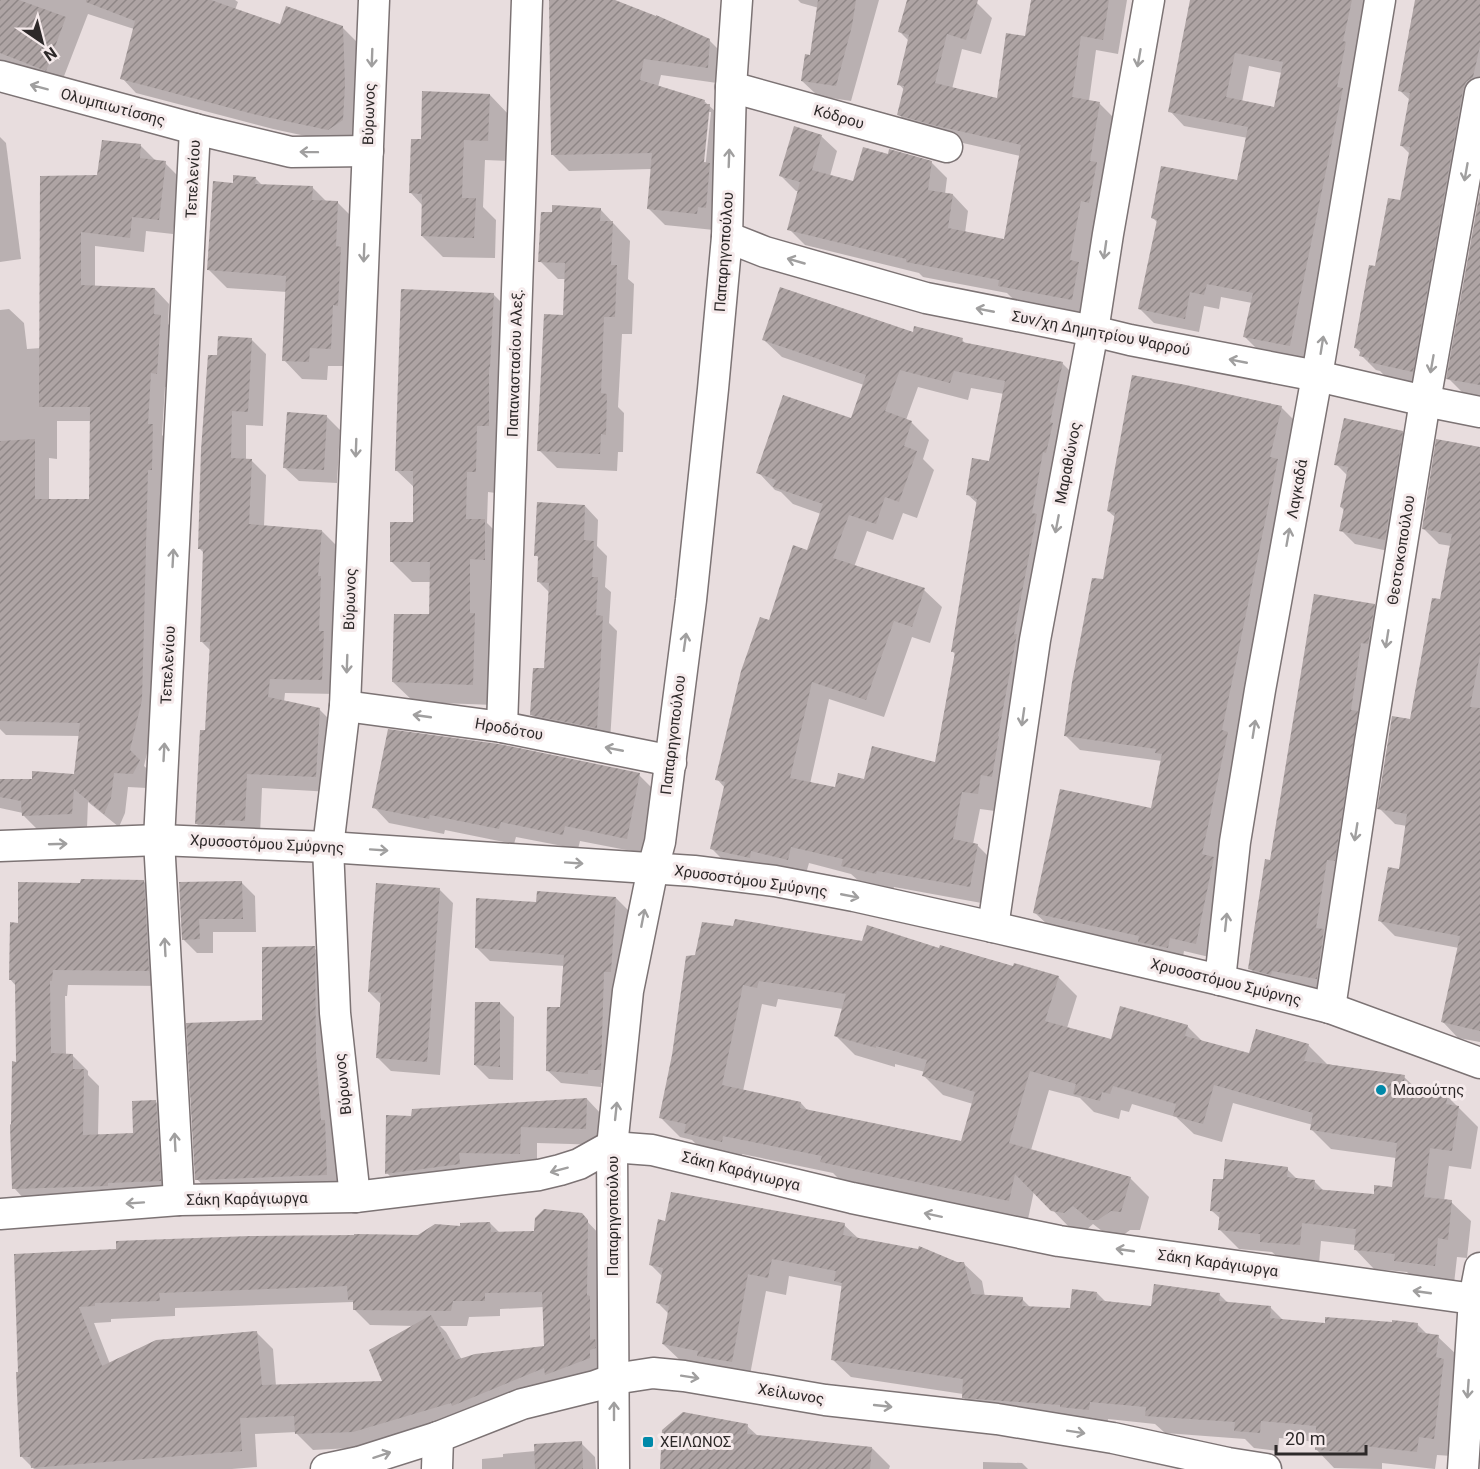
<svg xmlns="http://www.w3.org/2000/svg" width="1480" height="1469" viewBox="0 0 1480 1469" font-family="Roboto,sans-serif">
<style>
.shadow{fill:#0003;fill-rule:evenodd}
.building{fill:url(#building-hatch);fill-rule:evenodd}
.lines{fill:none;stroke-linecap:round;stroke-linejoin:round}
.street-casing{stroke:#7c7374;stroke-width:33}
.street{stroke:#fff;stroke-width:30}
.oneway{stroke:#a09f9f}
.poi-dot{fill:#0089a9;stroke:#f5eaeb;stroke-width:2}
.labels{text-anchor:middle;stroke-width:6;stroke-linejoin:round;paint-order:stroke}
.street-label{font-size:15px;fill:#2d2929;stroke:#f5eaeb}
.poi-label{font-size:15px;fill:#2d2929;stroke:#f5eaeb;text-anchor:start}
</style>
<defs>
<pattern id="building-hatch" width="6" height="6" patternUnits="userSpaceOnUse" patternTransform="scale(1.5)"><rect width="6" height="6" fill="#aea4a4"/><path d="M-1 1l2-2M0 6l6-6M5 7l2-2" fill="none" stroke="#8e8686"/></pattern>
</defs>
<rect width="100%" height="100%" fill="#e8ddde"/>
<g class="shadow">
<polygon points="0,0 235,0 238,2 235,10 281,26 342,27 357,42 359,100 357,135 343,144 273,129 136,93 122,78 134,29 88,14 61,84 0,62"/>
<path d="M553,0h56l100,40 17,17 -2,27 -63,-9 -3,12 46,14 23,21 -13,108 -49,-5 -17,-17 4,-39 -83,2 -17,-17zM708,112h3l-6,58 -3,-1z"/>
<polygon points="798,0 879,0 851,101 818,96 802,81 812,57 819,8 801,3"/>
<polygon points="908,0 967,0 977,3 992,18 981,54 962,49 952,89 999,100 1026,37 1032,0 1127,0 1118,54 1096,50 1089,101 1100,104 1115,119 1086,271 1094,279 1087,315 1015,301 1007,293 923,277 919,273 805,245 789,229 799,191 796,191 780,175 821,136 837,151 830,176 854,183 889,156 931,162 947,178 945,194 953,195 968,211 965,233 1005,241 1020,156 954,141 915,130 899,115 905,91 899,84 909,41 899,31"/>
<path d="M1192,0h176l-12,104 -52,256 -45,-9 -14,-14 7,-34 -31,-6 -2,12 -15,-3 -5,26 -45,-9 -14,-14 18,-86 -5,-5 86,-36 9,-44 -64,-12 -14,-15zM1249,66l33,7 -7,35 -33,-6z"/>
<polygon points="1416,0 1480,0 1480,100 1428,386 1385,376 1380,371 1376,370 1361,355 1361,353 1355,347 1376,267 1401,202 1410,154 1401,145 1410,100 1399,90"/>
<polygon points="490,95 510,116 509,161 485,160 483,207 496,220 495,258 443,257 422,236 423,206 411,193 422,141"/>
<polygon points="0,137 6,143 21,259 0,262"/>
<path d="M141,146l14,14 10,3 15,15 -7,56 -27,-3 -2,21 -49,-6v41l60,2 14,15 -1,20 7,7 -3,57 -7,-1 -3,48 5,5 -11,275 -12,51 10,9 -7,13 -19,-1 -3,26 -6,14 -31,-25 -1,26 -49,2 -14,-14 -1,-3 -23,-5v-28h34l42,-5 4,-39 -74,-1 -6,-6v-419l9,-1 15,14 3,26 14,-1 58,-171zM57,421h35l-1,79 -42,1v-43l8,1z"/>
<polygon points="255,178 263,186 312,187 327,202 337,202 356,221 349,366 328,366 327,380 302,379 284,360 287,292 227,288 208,269 234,184"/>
<polygon points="1480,200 1480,397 1463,393 1448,378"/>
<polygon points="600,209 630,241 628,279 634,284 632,334 622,334 618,407 624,413 623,452 618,452 617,471 557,468 539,450 564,317 566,279 558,279 540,261"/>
<polygon points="493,294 514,315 496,493 488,492 487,523 505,541 505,580 490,580 490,630 496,636 494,705 414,702 393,682 431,616 431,582 412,582 391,561 414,523 415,488 396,470"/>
<path d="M914,334l48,6 4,4 96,19 18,18 -85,430 -15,-2 -7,35 4,1 18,18 -8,41 -93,-17 -1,4 -32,-8 -10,-9 -42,-11 -4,14 -76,-11 -18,-18 14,-60 -8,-9 52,-157 39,-71 13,-37 -28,-10 -12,-12 -6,-2 -17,-18 94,-52 12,-35 -82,-28 -18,-17zM918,387l50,13 3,-12 33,6 -14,69 -23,31 11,10 -26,147 4,4 -20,109 -100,25 -26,-5 19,-85 55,18 28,-80 18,6 12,-36 -18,-17 -70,-23 13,-36 26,9 10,-27 14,5 17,-48 -11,-11 6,-19 -18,-18 -5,-2z"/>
<polygon points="251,339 266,354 263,426 246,425 246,460 251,460 266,475 264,526 322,531 337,546 333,590 335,592 336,694 285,693 284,702 319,709 334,724 331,792 262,788 260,835 211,839 197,824 207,732 211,651 201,641 205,554 199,548 218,356"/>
<polygon points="1281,407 1295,421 1285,468 1291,474 1236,742 1242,747 1217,863 1228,873 1209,957 1184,951 1182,962 1049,926 1034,912 1152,810 1162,761 1080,750 1066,736 1104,581 1116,518 1108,511"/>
<polygon points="326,416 340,430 337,483 299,481 285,468"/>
<polygon points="1402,432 1416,446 1398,553 1355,544 1341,530 1345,511 1341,507 1348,476 1336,464"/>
<polygon points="1480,449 1480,1042 1458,1038 1443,1022 1459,948 1395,936 1380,921 1400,870 1407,826 1395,824 1379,808 1411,720 1441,601 1451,546 1439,544 1423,528"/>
<polygon points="585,506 598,520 597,546 607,556 605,587 611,592 609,623 617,631 610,741 545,728 531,714 545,670 550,593 538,581 540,559 536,555"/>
<polygon points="1374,605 1389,620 1332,993 1265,984 1250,969 1272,861"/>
<polygon points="639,775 654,790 642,853 580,841 578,849 516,837 514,844 445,830 444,834 389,823 374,807"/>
<polygon points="143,881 159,897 164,986 68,985 67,996 65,996 66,1055 72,1055 88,1071 88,1075 99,1086 98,1136 135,1134 156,1102 171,1118 176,1196 29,1204 14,1188 17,1063 16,986 10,979 19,924 82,885"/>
<polygon points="241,882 255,896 256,932 213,932 213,953 197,953 183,939 180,883"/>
<polygon points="439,889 453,903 440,1075 391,1071 377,1057 381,1004 369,992"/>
<polygon points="616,898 629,911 614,1083 601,1083 601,1087 561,1083 547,1070 562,1009 565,966 490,961 477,948 537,903"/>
<path d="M863,942l77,7 74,19 44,9 19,19 -10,32 45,13 75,-15 16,16 47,13 58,-10 19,19 77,13 15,14 28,5 31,31 -7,42 -22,-3 -5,35 7,1 20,19 -4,37 -10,-1 -3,27 -39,-4 -8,-8 -33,-3 -19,-20 1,-4 -35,-4 -2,23 -38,-4 -9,-8 -33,-3 -19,-19 1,-11 -9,-8 12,-30 63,-12 11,11 16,1 10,10 51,5 18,-7 3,-31 -65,-9 -19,-19 1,-5 -80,-22 -11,39 -28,-8 -18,-17 -44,-13 -3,8 -8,-2 -2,9 -25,-7 -14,-14 -31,-8 -18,60 99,28 19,19 -9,33h-10l-12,9 -7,-1 -18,-14 -9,8 -12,-2 -38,-39 -6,28 -187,-38 -8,-8 -91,-19 -1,6 -37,-8 -12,-12 -12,-3 -19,-19 13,-62 14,-98zM778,999l65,10 -7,27 19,19 40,12v-3l30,8 -1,4 19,19 30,9 -11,39 -153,-31 -8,-9 -58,-12 19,-87 14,3z"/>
<polygon points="314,948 330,963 342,1190 212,1195 197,1179 264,1022"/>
<polygon points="500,1003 514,1017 513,1080 489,1079 475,1065"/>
<polygon points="587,1099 603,1116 603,1145 537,1143 537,1170 403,1190 387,1173 413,1117"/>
<path d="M581,1215l22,23 2,136 -234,73 -58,3 -16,-16v-2l-42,2 2,33 -25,2h-198l-12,-12 -7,-202 404,-18 43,-10 28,-4 10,10 36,-1zM353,1302l1,2v5l16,16 45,1 -31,56 -108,4 -3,-37 -16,-16 -147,31 -16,-41 17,-1v-3l64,-3v-8zM544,1307l1,40 -83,13 -16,-28 -6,-6h27l2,-9 31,-1v-7z"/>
<polygon points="844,1225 859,1239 956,1263 963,1263 982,1281 985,1297 1022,1299 1031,1308 1071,1310 1097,1293 1106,1302 1152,1307 1219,1294 1228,1303 1271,1308 1284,1321 1326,1325 1417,1324 1428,1335 1438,1337 1457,1355 1452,1456 1437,1455 1435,1469 1382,1463 1382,1469 1334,1468 1316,1449 1317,1442 1279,1438 1278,1451 1254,1448 1245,1439 1165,1433 1155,1424 1108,1419 1107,1427 982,1415 963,1397 963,1394 851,1377 832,1359 843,1288 841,1286 789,1276 786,1295 766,1291 749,1380 682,1362 663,1344 669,1314 658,1303 663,1277 651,1265"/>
<polygon points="747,1426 758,1436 872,1448 890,1466 889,1469 662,1469"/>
<polygon points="581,1443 595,1457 596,1469 482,1469 482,1459 503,1457 503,1454 536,1451"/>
<polygon points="983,1462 1022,1463 1028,1469 983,1469"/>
</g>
<g class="building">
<polygon points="0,0 19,0 66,17 46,71 0,53"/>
<polygon points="86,0 211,0 280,24 286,6 343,26 345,85 343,120 328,130 257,115 120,79 135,21 86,2"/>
<polygon points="549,0 615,0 656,16 656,15 710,39 708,68 644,59 640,80 705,100 704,104 710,104 704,162 710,163 706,208 698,207 697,214 647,209 652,153 551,155"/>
<polygon points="818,0 856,0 852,26 836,86 801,81 805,54 810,55"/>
<polygon points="907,0 978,0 966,40 947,34 935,83 997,98 1006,33 1025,36 1031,0 1109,0 1103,40 1081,36 1072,97 1100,102 1090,161 1097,162 1089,203 1081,201 1070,260 1079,262 1072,300 998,286 999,280 906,262 906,259 787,230 800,182 779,176 794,126 822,135 812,170 853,181 863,147 888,154 889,149 932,161 928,190 953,194 948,228 1004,239 1021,145 937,126 897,115 904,86 897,85 909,35 898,32"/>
<path d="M1190,0h162l-9,41 3,1 -9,45 6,1 -53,258 -47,-9 10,-44 -46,-9 -3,11 -14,-3 -5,27 -47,-10 19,-89 -6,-2 10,-52 76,14 11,-53 -80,-15zM1235,53l48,9 -9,45 -48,-10z"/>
<polygon points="1415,0 1480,0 1480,46 1473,77 1466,82 1463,90 1413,372 1368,362 1369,358 1359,356 1361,349 1354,348 1369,265 1375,266 1388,198 1400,200 1410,147 1400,146 1410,93 1398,91"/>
<polygon points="422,91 490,94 488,141 464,140 462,198 476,198 474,238 421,236 422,194 409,193 411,139 421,139"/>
<polygon points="102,140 141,144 140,158 166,161 159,220 132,217 130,238 81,232 81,285 155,288 154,314 161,315 157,374 151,373 148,424 153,424 152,470 148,470 142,700 130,750 140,760 133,774 114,773 111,798 104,814 74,789 72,814 22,816 21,801 0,797 0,779 32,779 32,771 74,774 80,723 0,721 0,441 35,439 35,499 89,499 90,407 39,407 40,176 97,175"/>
<polygon points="233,175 256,177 255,184 313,186 312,200 338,201 336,246 341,247 338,306 333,305 331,349 310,348 309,362 282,361 286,276 207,270 213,181 233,183"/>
<polygon points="1480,191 1480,385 1446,379"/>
<polygon points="552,205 601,208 600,221 613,221 611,265 617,265 615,317 604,317 601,393 607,394 606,435 601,434 600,454 537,451 544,314 563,315 565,263 538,262 541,212 552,212"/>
<path d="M780,287l133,45 1,-6 49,12 -1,4 101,20 -13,60 3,1 -7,30 -3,-1 -11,61 5,1 -23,120h3l-19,102h1l-7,41 -11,-2 -3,19 -16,-2 -9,47 25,5 -8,43 -93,-16 -1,3 -35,-8 2,-7 -52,-12 -3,13 -37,-9 -1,7 -40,-9 15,-67 -10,-2 26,-109 19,-54 9,3 24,-75 14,5 16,-46 -50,-17 3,-7 -20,-7 27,-78 68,23 15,-43 -104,-35zM900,370l50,13 4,-12 51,10 -16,80 -17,-3 -6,37 8,1v2l3,1 -26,153h4l-20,110 -63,-16 -8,33 -26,-6 -3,14 -45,-9 22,-96 54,18 28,-79 18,6 13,-39 -92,-30 16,-43 27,9 9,-27 14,5 18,-51 -13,-5 8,-25 -27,-10z"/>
<polygon points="401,289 494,293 490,367 489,367 489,426 477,426 476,472 467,472 466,519 485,519 485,560 470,559 470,613 475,613 473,685 392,682 394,614 429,614 430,562 390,562 390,522 413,522 413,471 395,471"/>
<polygon points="218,336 252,338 248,412 232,411 231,458 252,459 249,524 322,530 318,576 321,576 319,631 324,631 322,680 270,679 268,697 320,708 316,777 247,774 245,821 225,820 225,825 195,824 200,730 205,730 210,642 200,642 203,549 198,549 201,450 208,355 217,355"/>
<polygon points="1132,375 1186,385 1282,406 1270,457 1278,459 1222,730 1228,732 1202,854 1214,857 1196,944 1170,938 1168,948 1138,942 1139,936 1033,913 1060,789 1151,808 1162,754 1155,753 1156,749 1064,736 1072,682 1092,578 1103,579 1115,513 1107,511"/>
<polygon points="287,412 327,415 324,470 283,468"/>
<polygon points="1344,418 1403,431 1385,540 1339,531 1344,508 1340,507 1348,467 1334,465"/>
<polygon points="1436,439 1480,447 1480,655 1470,707 1480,708 1480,1031 1441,1022 1460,936 1378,921 1388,867 1399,869 1407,814 1377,809 1392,716 1410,719 1432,598 1440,599 1452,534 1422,529"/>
<polygon points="537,502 585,505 584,540 594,541 592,577 598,577 596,615 603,616 597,728 530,715 533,668 544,668 549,583 537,582 538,556 534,556"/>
<polygon points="1314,594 1375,604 1368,644 1361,643 1351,710 1358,711 1335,861 1327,860 1316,928 1324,929 1317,979 1272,971 1271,975 1248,969 1265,859 1270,860"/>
<polygon points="388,729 499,744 640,773 627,839 565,826 563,835 501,822 499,829 430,815 429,819 372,808"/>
<polygon points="81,879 144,880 149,971 53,970 52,981 50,981 51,1053 73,1054 73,1069 84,1069 83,1135 133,1133 132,1101 156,1100 161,1181 108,1183 108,1186 12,1189 10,1125 11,1124 12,1061 16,1062 15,980 9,980 10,922 18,923 18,882 80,883"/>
<polygon points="242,881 243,919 199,919 200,939 182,940 179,882"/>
<polygon points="376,883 440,888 427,1062 376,1058 381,993 368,992"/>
<polygon points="537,891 616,897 611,972 604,972 601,1070 588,1070 588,1074 546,1071 547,1007 560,1007 564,955 475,948 476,898 536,902"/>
<path d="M735,919l127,22 5,-16 72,23 1,-3 73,21 1,-3 45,13 -14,45 66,18 9,-33 68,19 -3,11 64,17 7,-24 53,15 -5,17 101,14 -2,12 45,7 -2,10 13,2 -7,45 -22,-3 -6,49 28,3 -4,40 -10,-2 -3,28 -41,-5 1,-7 -41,-4 2,-21 -54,-6 -2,22 -40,-3v-8l-42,-4 2,-18 -10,-1 3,-32h10l2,-20 63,8 -1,10 28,3 -1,9 60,5v-9l18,2 5,-44 -87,-13 3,-17 -99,-28 -11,39 -30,-8 3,-12 -63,-18 -3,8 -8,-2 -2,9 -27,-7 3,-10 -46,-13 -21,72 122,34 -10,35 -10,-1 -13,9h-8l-17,-14 -9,7 -13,-2 -36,-37 -6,27 -189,-39 2,-6 -99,-20 -1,6 -38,-9 2,-9 -27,-6 13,-63 14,-99 9,-1 7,-33 31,4zM759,981l87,13 -12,42 42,12v-2l51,14 -5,16 53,16 -14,49 -161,-33 1,-6 -79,-17 21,-100 14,3z"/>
<polygon points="315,946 316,1053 321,1120 325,1120 327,1175 195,1180 186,1023 262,1020 262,947"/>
<polygon points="475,1002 500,1002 500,1067 474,1065"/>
<polygon points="587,1098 586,1129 521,1127 520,1154 459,1153 460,1164 385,1174 386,1115 411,1116 412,1109"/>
<polygon points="671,1192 845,1223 843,1235 918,1249 919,1246 957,1262 964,1262 972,1294 1023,1297 1022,1306 1070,1308 1072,1289 1097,1292 1096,1300 1151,1306 1154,1284 1220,1293 1219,1301 1271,1306 1270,1318 1325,1323 1325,1317 1392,1322 1392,1320 1418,1323 1417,1332 1439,1335 1436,1357 1444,1359 1434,1439 1419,1437 1417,1452 1365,1446 1364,1453 1315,1450 1316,1426 1261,1421 1260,1433 1234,1431 1235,1422 1145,1416 1146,1407 1090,1402 1089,1410 1060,1407 1060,1405 962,1398 963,1379 831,1360 842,1283 834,1281 836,1271 772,1259 768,1278 748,1274 732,1362 697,1356 698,1351 662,1344 669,1306 656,1303 663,1268 649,1265 658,1219 665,1221"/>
<path d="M544,1209l38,4 6,7 -1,75 3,1v44l5,-1 1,3v6l-6,2v8l-45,17 -1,-7 -92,38 -1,-3 -98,29 -58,2 -1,-18 -54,2 2,33 -211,17 -1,-11h-10l-4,-85h2l-4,-118 102,-5v-8l134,-5 104,-1v-1l64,1 17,-11 25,2v-3l30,-1 1,10 43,-1 1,-13zM347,1286l1,14h5v10l98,1 2,-10h32v-8l57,-1 2,54 -69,8 -19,6 -25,-45 -62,35 13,31 -120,4 -5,-54 -101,9 -54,26 -23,-59 16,-1v-3l65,-2 -1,-8z"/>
<polygon points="683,1412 748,1424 747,1434 872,1447 870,1469 660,1469 662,1430"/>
<polygon points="582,1441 583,1469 535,1469 534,1444"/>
</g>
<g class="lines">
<defs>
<g id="street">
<polyline points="0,76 195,129 291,152 368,151"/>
<polyline points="731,87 947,147"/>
<polyline points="727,237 765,252 926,298 1093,331 1130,340 1317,376 1425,401 1480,412"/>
<polyline points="345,706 502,727 657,758 671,763"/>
<polyline points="502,727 527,0"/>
<polyline points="0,846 159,840 328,847 694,871 775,881 854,896 993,927 1220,980 1330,1008 1480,1063"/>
<polyline points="993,927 1035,640 1093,331 1108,234 1149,0"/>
<polyline points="1220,980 1235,842 1260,690 1317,376 1380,0"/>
<polyline points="1330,1008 1370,742 1425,401 1480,93"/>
<polyline points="355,1197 335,1013 328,847 345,706 374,0"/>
<polyline points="179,1200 159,840 195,129"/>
<polyline points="0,1214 179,1200 355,1197 539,1175 560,1170 579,1164 604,1150 612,1147 652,1150 852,1198 1059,1241 1480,1300"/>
<polyline points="326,1469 359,1462 438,1437 522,1404 595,1386 614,1379 653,1373 684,1376 825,1400 997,1419 1113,1438 1228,1463 1266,1469"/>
<polyline points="437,1469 438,1437"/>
<polyline points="614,1469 612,1147 628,991 653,868 660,842 691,600 713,389 727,237 731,87 737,0"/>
<polyline points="1463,1469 1474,1299 1480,1268"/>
</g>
</defs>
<use href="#street" class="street-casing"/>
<use href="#street" class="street"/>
</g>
<defs><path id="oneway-shaft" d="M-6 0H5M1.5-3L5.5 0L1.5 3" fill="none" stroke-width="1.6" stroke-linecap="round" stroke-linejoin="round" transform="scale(1.5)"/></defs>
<g class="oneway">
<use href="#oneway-shaft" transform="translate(372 58) rotate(92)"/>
<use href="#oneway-shaft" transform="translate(1139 58) rotate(100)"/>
<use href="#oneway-shaft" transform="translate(39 87) rotate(-165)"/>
<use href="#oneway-shaft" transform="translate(309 152) rotate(-179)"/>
<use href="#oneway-shaft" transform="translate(729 158) rotate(-88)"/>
<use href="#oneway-shaft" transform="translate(1466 172) rotate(100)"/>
<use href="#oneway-shaft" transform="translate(1105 250) rotate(98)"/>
<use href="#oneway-shaft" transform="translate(364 253) rotate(92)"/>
<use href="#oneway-shaft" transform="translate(796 261) rotate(-164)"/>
<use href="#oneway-shaft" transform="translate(985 310) rotate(-169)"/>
<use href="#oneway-shaft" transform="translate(1322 345) rotate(-81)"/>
<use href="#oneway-shaft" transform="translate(1238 361) rotate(-169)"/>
<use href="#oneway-shaft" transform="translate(1432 364) rotate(100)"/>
<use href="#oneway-shaft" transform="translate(356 448) rotate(92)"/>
<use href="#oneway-shaft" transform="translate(1057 524) rotate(101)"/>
<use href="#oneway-shaft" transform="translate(1288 537) rotate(-80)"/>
<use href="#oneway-shaft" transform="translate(173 558) rotate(-87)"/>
<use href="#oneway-shaft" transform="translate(1387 639) rotate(99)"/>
<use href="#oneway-shaft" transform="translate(685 642) rotate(-82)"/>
<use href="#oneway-shaft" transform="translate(347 664) rotate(92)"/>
<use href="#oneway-shaft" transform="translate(422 716) rotate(-172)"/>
<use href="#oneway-shaft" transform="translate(1023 717) rotate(98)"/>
<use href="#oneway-shaft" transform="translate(1254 729) rotate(-81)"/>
<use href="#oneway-shaft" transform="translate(614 749) rotate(-169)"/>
<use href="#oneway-shaft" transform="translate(164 752) rotate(-87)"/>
<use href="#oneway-shaft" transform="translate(1356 832) rotate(99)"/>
<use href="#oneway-shaft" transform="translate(58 844) rotate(-2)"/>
<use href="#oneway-shaft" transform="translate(379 850) rotate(4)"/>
<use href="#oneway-shaft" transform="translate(574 863) rotate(4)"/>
<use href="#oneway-shaft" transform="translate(850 896) rotate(11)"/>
<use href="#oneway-shaft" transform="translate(643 918) rotate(-79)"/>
<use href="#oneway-shaft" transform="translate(1226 922) rotate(-84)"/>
<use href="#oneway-shaft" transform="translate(165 947) rotate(-93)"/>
<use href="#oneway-shaft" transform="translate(616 1111) rotate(-84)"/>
<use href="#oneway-shaft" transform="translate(175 1142) rotate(-93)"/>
<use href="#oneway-shaft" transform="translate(559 1170) rotate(165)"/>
<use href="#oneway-shaft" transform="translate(135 1203) rotate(176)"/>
<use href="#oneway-shaft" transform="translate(933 1215) rotate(-168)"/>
<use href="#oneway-shaft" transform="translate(1125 1250) rotate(-172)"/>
<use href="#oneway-shaft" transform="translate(1422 1292) rotate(-172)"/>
<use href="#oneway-shaft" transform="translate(690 1377) rotate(9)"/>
<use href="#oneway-shaft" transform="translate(1468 1389) rotate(94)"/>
<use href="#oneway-shaft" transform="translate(883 1406) rotate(6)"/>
<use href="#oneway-shaft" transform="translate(614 1411) rotate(-90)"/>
<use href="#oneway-shaft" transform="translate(1076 1432) rotate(9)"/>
<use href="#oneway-shaft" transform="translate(382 1455) rotate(-18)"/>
</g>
<g class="poi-dot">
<circle cx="1381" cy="1090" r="6"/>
<rect x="642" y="1436" width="12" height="12" rx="3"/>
</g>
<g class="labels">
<g class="street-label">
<text transform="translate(113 107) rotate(15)" y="5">Ολυμπιωτίσσης</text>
<text transform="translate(369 114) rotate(-88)" y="5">Βύρωνος</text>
<text transform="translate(839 117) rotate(16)" y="5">Κόδρου</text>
<text transform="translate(193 179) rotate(-87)" y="5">Τεπελενίου</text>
<text transform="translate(724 252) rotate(-86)" y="5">Παπαρηγοπούλου</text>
<text transform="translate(1101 333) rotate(11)" y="5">Συν/χη Δημητρίου Ψαρρού</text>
<text transform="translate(515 363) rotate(-88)" y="5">Παπαναστασίου Αλεξ.</text>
<text transform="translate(1068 463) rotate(-79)" y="5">Μαραθώνος</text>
<text transform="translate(1297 489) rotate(-80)" y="5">Λαγκαδά</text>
<text transform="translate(1401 550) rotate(-81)" y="5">Θεοτοκοπούλου</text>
<text transform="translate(350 599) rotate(-88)" y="5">Βύρωνος</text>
<text transform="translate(168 665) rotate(-87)" y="5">Τεπελενίου</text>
<text transform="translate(509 729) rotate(10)" y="5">Ηροδότου</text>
<text transform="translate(673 735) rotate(-83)" y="5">Παπαρηγοπούλου</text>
<text transform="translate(267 844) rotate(3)" y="5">Χρυσοστόμου Σμύρνης</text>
<text transform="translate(751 881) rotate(8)" y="5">Χρυσοστόμου Σμύρνης</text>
<text transform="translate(1226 982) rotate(14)" y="5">Χρυσοστόμου Σμύρνης</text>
<text transform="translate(343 1084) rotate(-96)" y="5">Βύρωνος</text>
<text transform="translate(741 1171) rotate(14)" y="5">Σάκη Καράγιωργα</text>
<text transform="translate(247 1199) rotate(-1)" y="5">Σάκη Καράγιωργα</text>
<text transform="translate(613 1216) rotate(-90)" y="5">Παπαρηγοπούλου</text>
<text transform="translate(1218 1263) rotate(8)" y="5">Σάκη Καράγιωργα</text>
<text transform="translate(791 1394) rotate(9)" y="5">Χείλωνος</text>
</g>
<g class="poi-label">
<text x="1393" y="1095">Μασούτης</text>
<text x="660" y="1447">ΧΕΙΛΩΝΟΣ</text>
</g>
</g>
<g transform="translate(42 42) rotate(145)" stroke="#f5eaeb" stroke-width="4.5" paint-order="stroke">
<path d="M0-4.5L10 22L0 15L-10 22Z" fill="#2d2929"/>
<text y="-9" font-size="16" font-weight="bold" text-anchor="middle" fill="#2d2929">N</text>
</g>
<path d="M1276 1445v9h90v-9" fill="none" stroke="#2d2929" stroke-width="3"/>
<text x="1285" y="1445" font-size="18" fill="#2d2929" stroke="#f5eaeb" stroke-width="4.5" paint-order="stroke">20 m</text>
</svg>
